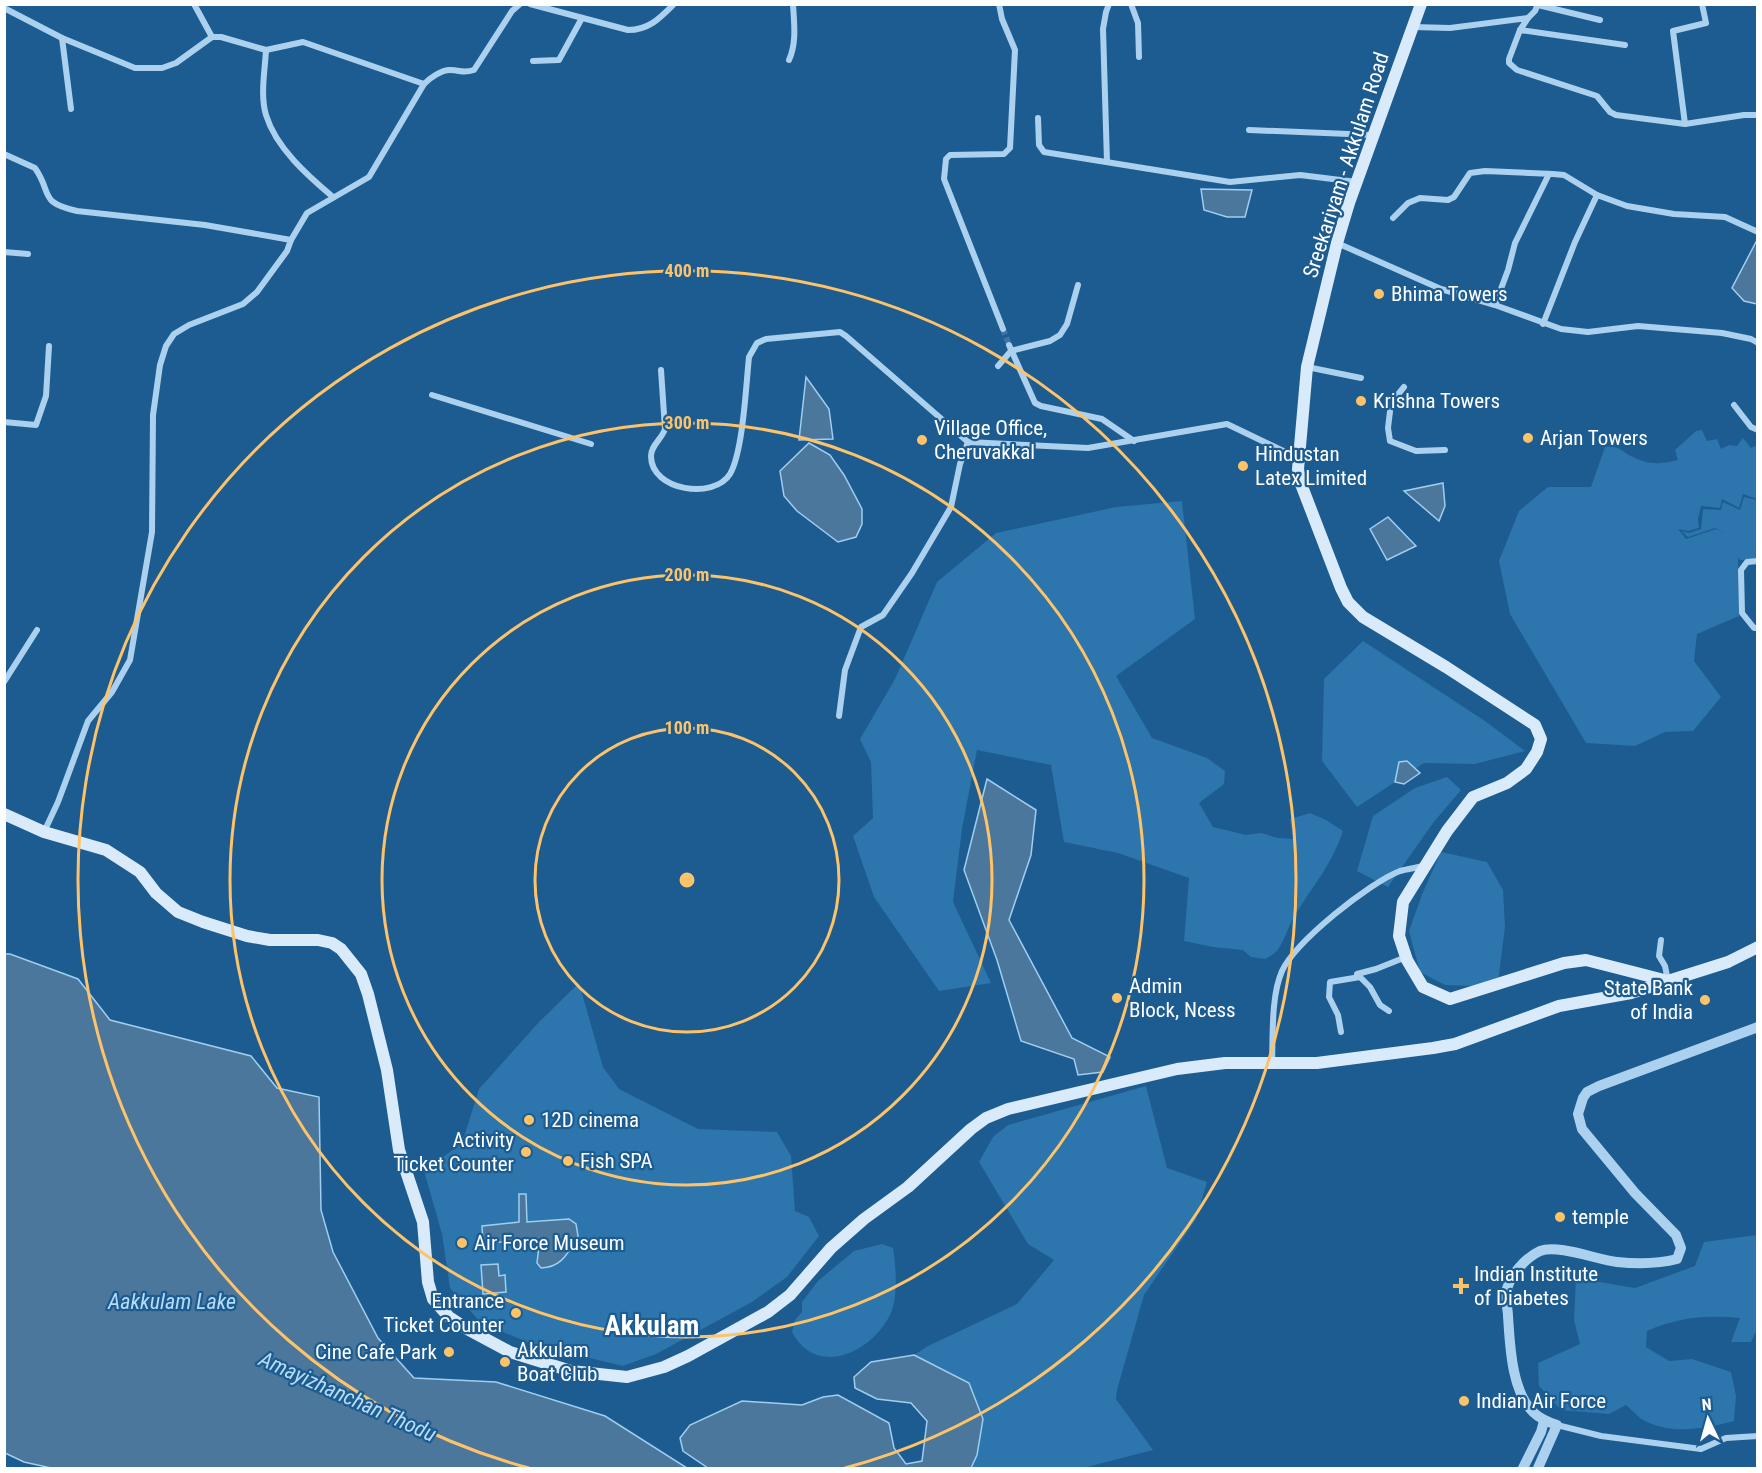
<svg xmlns="http://www.w3.org/2000/svg" width="1762" height="1473" viewBox="0 0 1762 1473" font-family="'Roboto Condensed',sans-serif">
<style>
.green{fill:#2c75ad}
.water{fill:#4b779d;stroke:#9fcef0;stroke-width:1.5}
.lines{fill:none;stroke-linecap:round;stroke-linejoin:round}
.minor-tunnel{stroke:#3e74a2;stroke-width:6;stroke-dasharray:6 3;stroke-linecap:butt}
.minor{stroke:#acd1ee;stroke-width:6}
.tertiary{stroke:#acd1ee;stroke-width:10}
.secondary{stroke:#d9ebfa;stroke-width:12}
.ring{fill:none;stroke:#fec369;stroke-width:3}
.poi-dot{fill:#fec369;stroke:#1c5c91;stroke-width:2}
.labels{text-anchor:middle;stroke-width:4.5;stroke-linejoin:round;paint-order:stroke}
.street-label{font-size:21px;fill:#fff;stroke:#1c5c91}
.poi-label{font-size:21px;fill:#fff;stroke:#1c5c91;text-anchor:start}
.water-label{font-size:22px;font-style:italic;fill:#b8dbf5;stroke:#1c5c91}
.district-label{font-size:27px;font-weight:bold;fill:#fff;stroke:#1c5c91}
.centre{fill:#fec369;stroke:#1c5c91;stroke-width:3}
.ring-label{font-size:18px;text-anchor:middle;font-weight:bold;fill:#fec369;stroke:#1c5c91;stroke-width:4.5;stroke-linejoin:round;paint-order:stroke}
</style>
<rect width="100%" height="100%" fill="#1c5c91"/>
<g class="green">
<path d="M1702,430l5,11 10,-2 4,10 8,-4 8,1 6,-8 8,10 6,-3v54l-14,-5 -4,14 -17,-9 -2,9 -19,-2 -3,13 1,9 -11,3 -10,-2 8,10 30,-10 10,4 -11,-5 -27,9 -7,-6 8,2 12,-4 2,-20 18,1 2,-8 17,8 4,-13 13,3v59l-17,1 -2,-3 1,59 -42,18 -3,27 27,36 -28,34 -28,1 -30,14 -49,-3 -76,-129 -11,-53 20,-50 29,-24h43l14,-40c17,-2 17,6 30,11 14,7 28,6 43,2l-3,-10 21,-19z"/>
<path d="M1182,501l13,118 -79,57 36,62 55,20 18,13 -1,13 -25,19 14,24 33,8 15,-2 17,5 15,1 -3,-20 20,-6 16,7 17,11c-12,36 -31,55 -49,86 -6,10 -10,25 -17,34 -3,3 -8,6 -12,8l-14,-2 -8,-7 -30,-3 -29,-6 5,-63 -71,-25 -54,-11 -13,-77 -74,-15 -15,79 -9,73 38,81 -52,8 -65,-94 -21,-61 20,-18 -2,-56 -11,-23 35,-60 42,-97 59,-49 120,-26z"/>
<polygon points="1363,641 1485,721 1525,751 1475,764 1424,763 1357,807 1322,761 1324,679"/>
<polygon points="1447,777 1461,790 1433,823 1388,887 1357,871 1373,816 1415,788"/>
<polygon points="1441,852 1487,862 1503,890 1505,927 1498,982 1476,986 1445,985 1420,972 1409,931 1423,892"/>
<polygon points="579,983 603,1067 619,1089 698,1129 777,1132 791,1156 795,1211 809,1217 819,1236 787,1277 752,1302 656,1354 623,1366 532,1344 481,1323 450,1288 442,1234 424,1171 458,1146 465,1134 479,1089 539,1022"/>
<polygon points="1146,1086 1167,1168 1207,1182 1196,1219 1144,1295 1117,1390 1116,1399 1153,1450 1083,1468 971,1468 977,1455 969,1383 914,1355 928,1346 1017,1304 1054,1260 1028,1244 979,1162 993,1137 1008,1125"/>
<path d="M1757,1235v94l-6,13h-20l9,-24c-36,-3 -60,-1 -93,13l-1,16 23,14 23,-2 39,13 5,24 -2,25c-29,8 -66,15 -94,-3 -5,-4 -9,-9 -14,-13l-17,9 -48,-4 -22,-24 -1,-23 42,-19 -6,-24 2,-42 59,10 60,-22 9,-24z"/>
<path d="M882,1244l11,4c3,17 5,49 -2,65 -18,39 -74,66 -99,19l3,-12 7,-8v-10l16,-21 36,-30z"/>
</g>
<g class="water">
<polygon points="1201,189 1252,190 1245,217 1227,217 1204,210"/>
<polygon points="1757,240 1757,304 1744,301 1732,288"/>
<polygon points="806,377 829,409 833,439 799,440"/>
<polygon points="809,443 830,455 844,475 862,509 862,524 856,537 838,542 797,511 784,496 780,471"/>
<polygon points="1443,483 1445,506 1439,521 1404,491"/>
<polygon points="1388,517 1416,546 1387,560 1370,529"/>
<polygon points="1407,761 1420,773 1404,784 1395,782 1399,762"/>
<polygon points="987,779 1036,810 1031,855 1009,920 1072,1038 1110,1057 1103,1072 1078,1075 1074,1059 1021,1041 997,960 964,870"/>
<polygon points="5,954 10,954 78,979 110,1020 251,1056 277,1088 319,1097 321,1210 333,1252 378,1338 414,1378 496,1382 605,1416 687,1468 51,1468 24,1462 5,1453"/>
<path d="M519,1194h7l1,28 42,-3 7,5 2,12c-10,16 -15,31 -37,32l-4,-5 2,-17 -3,-6 -53,3 -1,-17 37,-4z"/>
<polygon points="498,1264 499,1276 505,1275 506,1292 483,1294 481,1265"/>
<polygon points="914,1355 969,1383 983,1419 977,1455 971,1468 708,1468 683,1451 680,1438 690,1425 742,1401 802,1405 823,1397 838,1395 889,1423 894,1448 906,1464 922,1461 927,1421 911,1403 877,1399 855,1388 854,1377 871,1362"/>
</g>
<g class="lines">
<polyline class="minor-tunnel" points="1003,329 1009,345"/>
<g class="minor">
<polyline points="194,4 212,37"/>
<path d="M530,4l98,26c21,0 32,-12 46,-26"/>
<polyline points="999,4 1002,19 1015,50 1010,148 1004,154 950,155 946,159 944,179 1003,329"/>
<polyline points="1131,4 1138,23 1139,57"/>
<polyline points="1538,5 1600,20"/>
<path d="M4,8l58,30 73,30h27l14,-5 36,-26h9l45,13c-1,20 -6,45 0,65 10,33 42,61 67,82"/>
<polyline points="1528,18 1535,11 1538,4"/>
<polyline points="1413,27 1450,28 1528,18 1520,30 1509,59 1509,63 1517,70 1597,96 1610,112 1616,115 1685,124 1744,115 1758,115"/>
<polyline points="1520,30 1625,45"/>
<polyline points="62,38 71,109"/>
<polyline points="266,50 303,42 424,84"/>
<path d="M789,60c8,-18 5,-37 4,-56"/>
<polyline points="533,61 559,60 582,18"/>
<polyline points="1038,118 1039,145 1044,152 1230,182 1300,175 1357,182"/>
<polyline points="1685,124 1673,31 1706,23 1702,4"/>
<polyline points="1249,130 1373,135"/>
<path d="M4,154l31,14c18,26 3,34 42,43l128,14 86,15"/>
<polyline points="1107,162 1103,29 1106,12 1109,4"/>
<polyline points="1393,218 1408,203 1420,198 1448,200 1454,197 1470,173 1485,171 1553,174 1564,175 1597,195 1627,206 1674,214 1725,217 1758,232"/>
<polyline points="1337,243 1441,289 1495,305 1561,329 1588,332 1638,326 1722,333 1751,339 1758,343"/>
<polyline points="4,252 28,254"/>
<polyline points="1495,305 1508,270 1515,243 1549,174"/>
<polyline points="1543,324 1575,242 1597,195"/>
<polyline points="1009,345 1035,403 1041,406 1102,419 1134,441"/>
<polyline points="998,366 1011,351 1050,341 1060,335 1067,324 1078,285"/>
<polyline points="1307,367 1361,378"/>
<path d="M661,370l4,59c-3,10 -14,16 -14,27 0,35 63,44 79,18 13,-22 16,-89 19,-117l8,-14 9,-4 74,-7 6,4 122,106"/>
<polyline points="1404,387 1391,403 1388,428 1390,441 1416,451 1445,450"/>
<polyline points="432,395 591,444"/>
<polyline points="1734,405 1751,427 1758,430"/>
<polyline points="4,422 36,425 46,396 49,346"/>
<polyline points="1758,561 1747,562 1741,570 1742,613 1754,628 1758,628"/>
<polyline points="4,682 37,630"/>
<polyline points="839,716 845,670 861,627 883,615 912,573 951,507 960,464 968,442 1088,448 1227,424 1298,458"/>
<path d="M44,832l14,-30 30,-81 24,-29 18,-32 22,-128 1,-117 7,-50 6,-19 8,-12 15,-9 54,-21 14,-12 30,-41 4,-11 16,-27 62,-36 55,-93c6,-6 17,-14 26,-14 11,0 12,4 24,0l38,-59 8,-7"/>
<polyline points="1661,940 1659,956 1665,966 1668,981"/>
<polyline points="1389,1011 1380,1005 1370,987 1357,974 1376,969 1406,957"/>
<polyline points="1341,1032 1338,1015 1329,997 1330,982 1360,977"/>
<path d="M1272,1063c1,-28 -1,-67 10,-92 14,-30 87,-88 118,-100 7,-2 16,-3 23,-5"/>
<polyline points="1557,1425 1601,1436 1701,1449 1726,1438 1758,1436"/>
</g>
<g class="tertiary">
<polyline points="1523,1468 1541,1432 1544,1421"/>
<path d="M1538,1468l19,-43c-9,-3 -17,-6 -24,-13 -22,-22 -23,-68 -25,-96 0,-7 -3,-16 -2,-23 3,-17 19,-35 34,-42 18,-7 58,9 77,11 20,2 41,2 60,-3l4,-11 -5,-13 -41,-42 -53,-64 -4,-15 5,-16 4,-6 12,-6 159,-59"/>
</g>
<g class="secondary">
<polyline points="1421,4 1349,203 1337,243 1307,367 1298,469 1301,484 1341,588 1348,602 1363,617 1446,667 1535,725 1541,739 1537,752 1526,769 1507,783 1473,797 1447,831 1403,902 1399,936 1407,960 1423,987 1450,999 1564,963 1586,960 1668,981"/>
<polyline points="4,814 44,832 106,850 140,872 156,893 178,912 203,922 247,936 270,940 318,940 332,943 341,949 361,974 368,994 387,1070 399,1150 423,1222 428,1282 433,1299 449,1317 469,1330 510,1352 571,1371 627,1377 664,1367 688,1356 768,1312 790,1295 831,1248 864,1219 908,1187 971,1129 986,1118 1008,1109 1177,1069 1225,1063 1317,1063 1433,1048 1455,1044 1559,1006 1631,993 1668,981 1728,962 1758,947"/>
</g>
</g>
<g class="ring">
<circle cx="687" cy="880" r="152"/>
<circle cx="687" cy="880" r="305"/>
<circle cx="687" cy="880" r="457"/>
<path d="M529 1468A609 609 0 1 1 845 1468"/>
</g>
<g class="poi-dot">
<circle cx="1379" cy="294" r="6"/>
<circle cx="1361" cy="401" r="6"/>
<circle cx="1528" cy="438" r="6"/>
<circle cx="922" cy="440" r="6"/>
<circle cx="1243" cy="466" r="6"/>
<circle cx="1117" cy="998" r="6"/>
<circle cx="1705" cy="1000" r="6"/>
<circle cx="529" cy="1120" r="6"/>
<circle cx="526" cy="1152" r="6"/>
<circle cx="568" cy="1161" r="6"/>
<circle cx="1560" cy="1217" r="6"/>
<circle cx="462" cy="1243" r="6"/>
<path d="M1458 1277h6v6h6v6h-6v6h-6v-6h-6v-6h6z"/>
<circle cx="516" cy="1313" r="6"/>
<circle cx="449" cy="1352" r="6"/>
<circle cx="505" cy="1362" r="6"/>
<circle cx="1464" cy="1401" r="6"/>
</g>
<g class="labels">
<g class="street-label">
<text transform="translate(1346 165) rotate(-72)" y="7">Sreekariyam - Akkulam Road</text>
</g>
<g class="poi-label">
<text x="1391" y="301">Bhima Towers</text>
<text x="1373" y="408">Krishna Towers</text>
<text x="934" y="435">Village Office,<tspan x="934" dy="24">Cheruvakkal</tspan></text>
<text x="1540" y="445">Arjan Towers</text>
<text x="1255" y="461">Hindustan<tspan x="1255" dy="24">Latex Limited</tspan></text>
<text x="1129" y="993">Admin<tspan x="1129" dy="24">Block, Ncess</tspan></text>
<text x="1693" y="995" text-anchor="end">State Bank<tspan x="1693" dy="24">of India</tspan></text>
<text x="541" y="1127">12D cinema</text>
<text x="514" y="1147" text-anchor="end">Activity<tspan x="514" dy="24">Ticket Counter</tspan></text>
<text x="580" y="1168">Fish SPA</text>
<text x="1572" y="1224">temple</text>
<text x="474" y="1250">Air Force Museum</text>
<text x="1474" y="1281">Indian Institute<tspan x="1474" dy="24">of Diabetes</tspan></text>
<text x="504" y="1308" text-anchor="end">Entrance<tspan x="504" dy="24">Ticket Counter</tspan></text>
<text x="517" y="1357">Akkulam<tspan x="517" dy="24">Boat Club</tspan></text>
<text x="437" y="1359" text-anchor="end">Cine Cafe Park</text>
<text x="1476" y="1408">Indian Air Force</text>
</g>
<g class="water-label">
<text x="172" y="1309">Aakkulam Lake</text>
<text transform="translate(348 1396) rotate(24)" y="8">Amayizhanchan Thodu</text>
</g>
<g class="district-label">
<text x="652" y="1335">Akkulam</text>
</g>
</g>
<circle cx="687" cy="880" r="9" class="centre"/>
<g class="ring-label">
<text x="687" y="277">400 m</text>
<text x="687" y="429">300 m</text>
<text x="687" y="581">200 m</text>
<text x="687" y="734">100 m</text>
</g>
<rect width="1762" height="1473" fill="none" stroke="#ffffff" stroke-width="12"/>
<g transform="translate(1708 1419) rotate(355)" stroke="#1c5c91" stroke-width="4.5" paint-order="stroke">
<path d="M0-4.5L10 22L0 15L-10 22Z" fill="#ffffff"/>
<text y="-9" font-size="16" font-weight="bold" text-anchor="middle" fill="#ffffff">N</text>
</g>
</svg>
